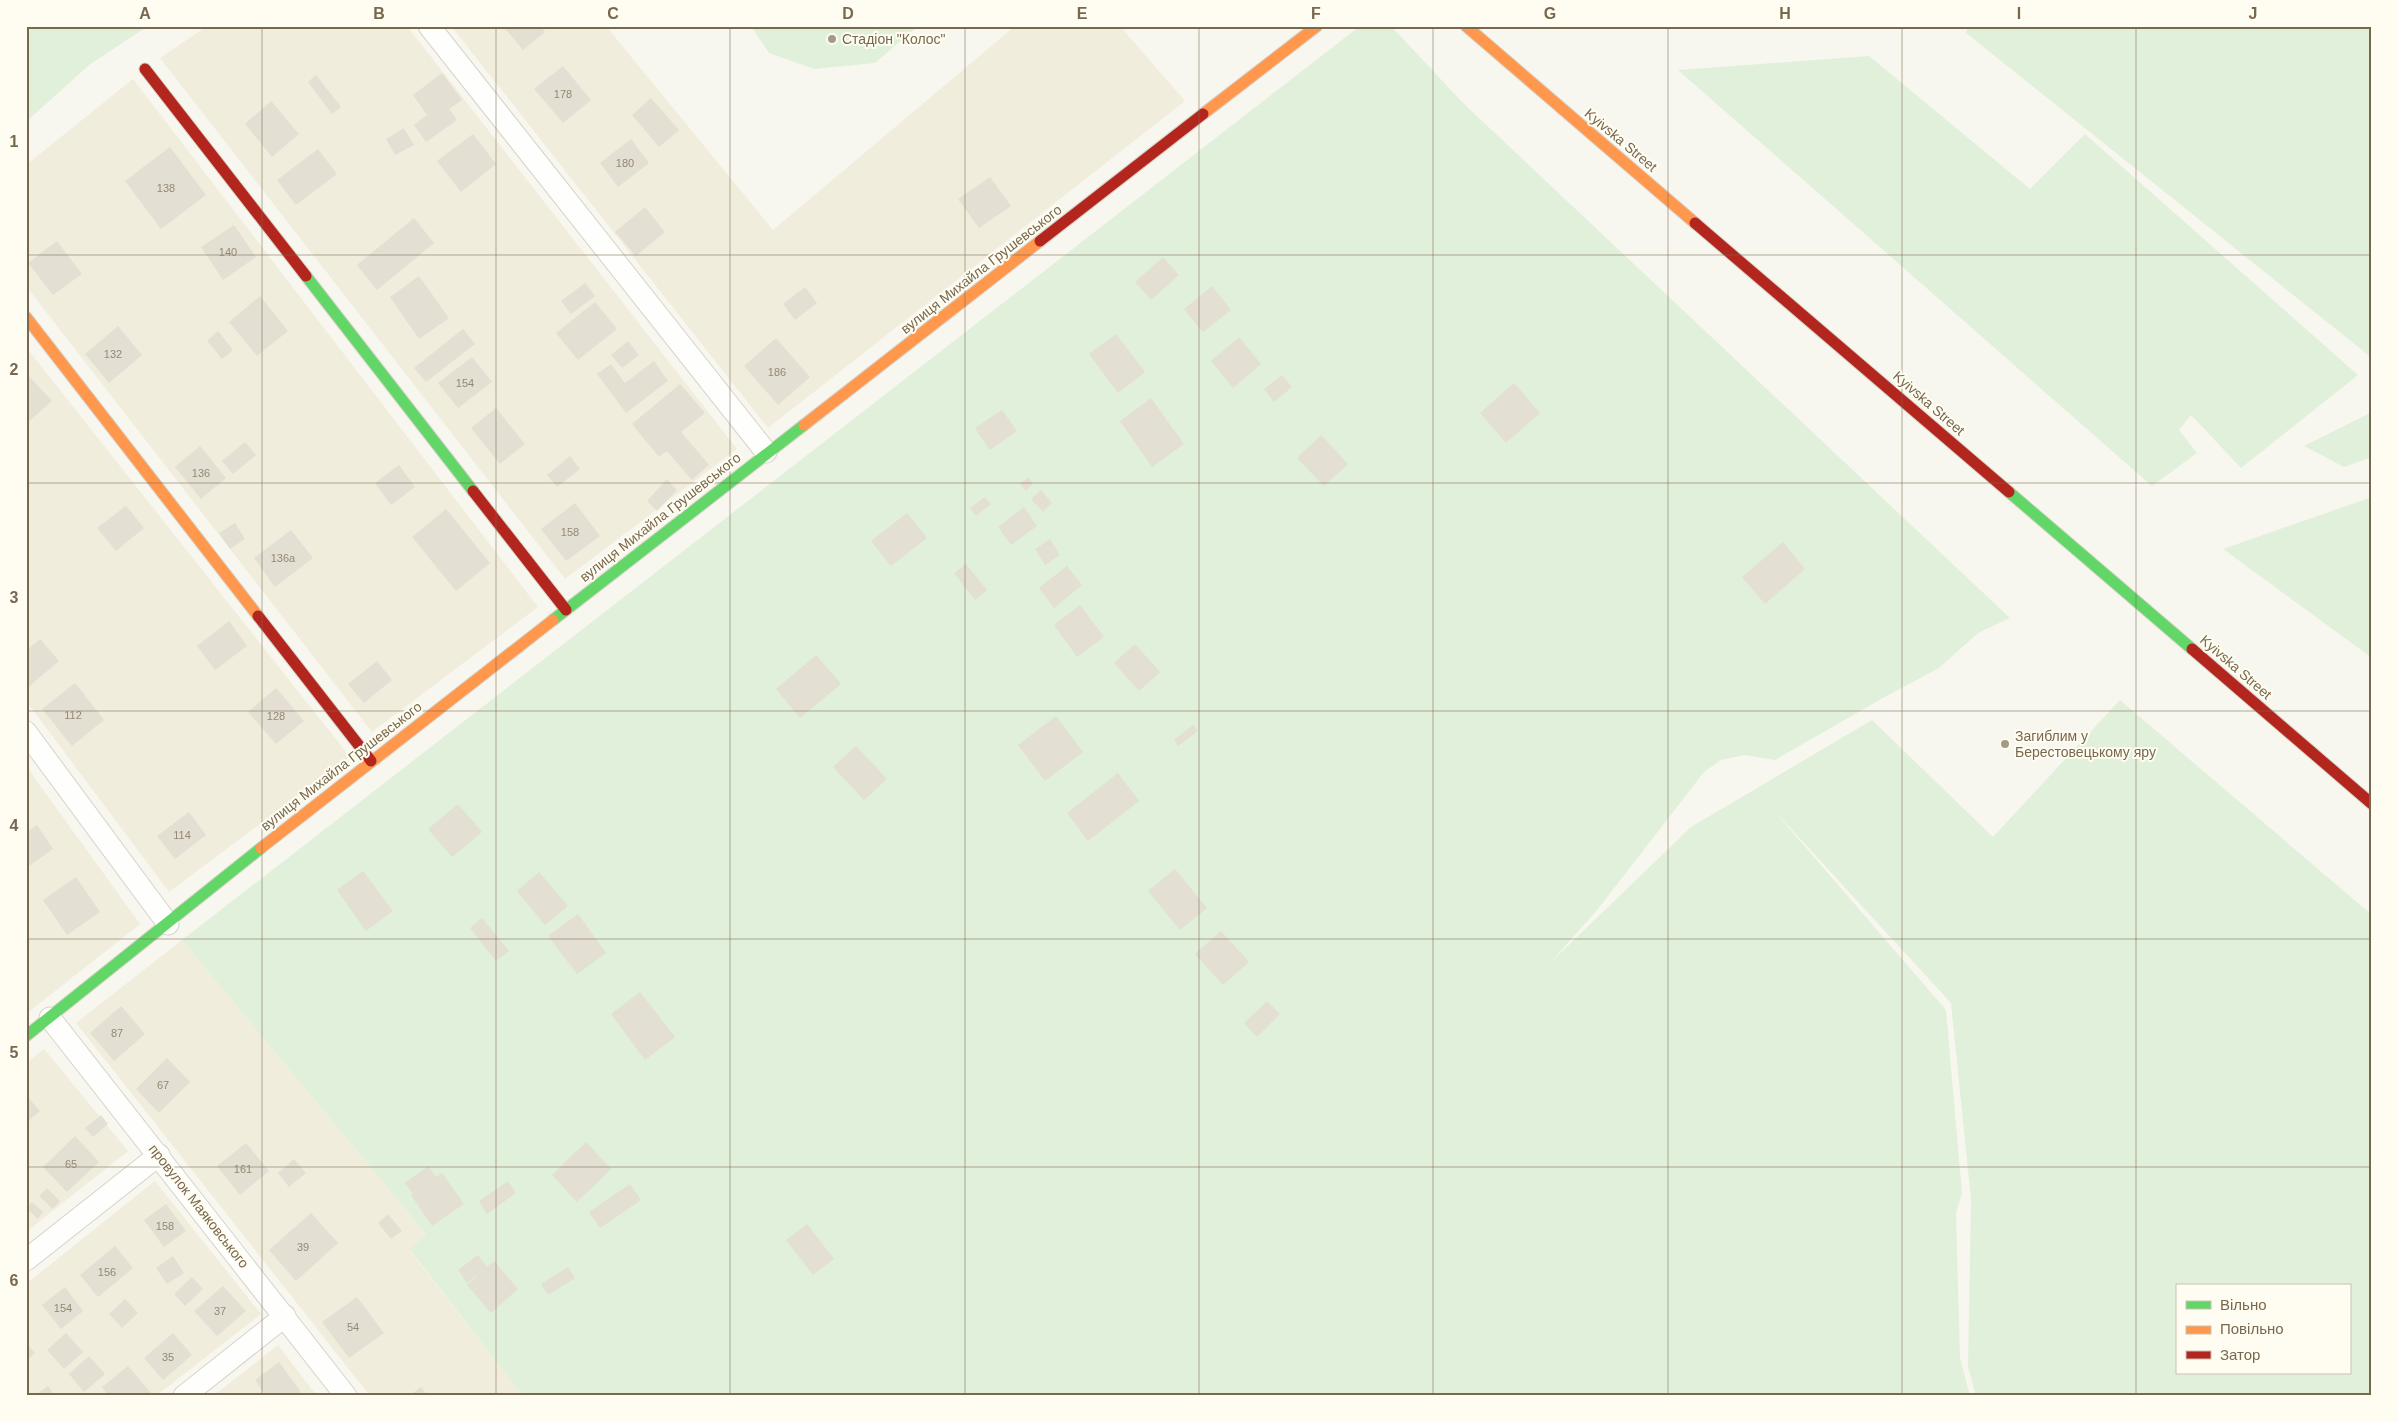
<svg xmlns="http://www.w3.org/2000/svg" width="2398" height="1422" viewBox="0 0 2398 1422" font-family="Arial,sans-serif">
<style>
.residential{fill:#f1eddd}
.green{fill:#e1f0da;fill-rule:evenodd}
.building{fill:#e3dfd3}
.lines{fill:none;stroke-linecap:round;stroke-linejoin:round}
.street-casing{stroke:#d6d3ca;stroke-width:23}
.fast-casing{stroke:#d6d3ca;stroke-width:13}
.slow-casing{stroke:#d6d3ca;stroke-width:13}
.jam-casing{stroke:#d6d3ca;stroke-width:13}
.street{stroke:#fefefd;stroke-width:21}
.fast{stroke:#63d668;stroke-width:11}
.slow{stroke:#ff974d;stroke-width:11}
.jam{stroke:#b3261e;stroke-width:11}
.grid{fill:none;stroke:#78684e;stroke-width:1;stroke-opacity:0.55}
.poi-dot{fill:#a59a86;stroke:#fffdf2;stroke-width:2}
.labels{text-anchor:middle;stroke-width:4;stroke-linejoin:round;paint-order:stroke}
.number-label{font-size:11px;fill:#958872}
.poi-label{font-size:14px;fill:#78684e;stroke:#fffdf2;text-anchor:start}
.street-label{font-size:14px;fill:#78684e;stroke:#fffdf2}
.neatline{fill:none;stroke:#78684e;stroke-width:2}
.grid-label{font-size:16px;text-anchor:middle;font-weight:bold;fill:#78684e}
</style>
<rect width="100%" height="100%" fill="#f8f7ef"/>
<g class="residential">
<polygon points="207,26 407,26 737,449 565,579 160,58"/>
<polygon points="451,26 606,26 773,230 1015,26 1120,26 1185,101 768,428"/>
<polygon points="133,79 538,607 372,732 26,286 26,165"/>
<polygon points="26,347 350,757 169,892 26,701"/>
<polygon points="26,766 140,924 26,1014"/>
<polygon points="182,940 426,1234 410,1251 523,1396 370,1396 76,1023"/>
<polygon points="44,1049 128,1151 26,1232 26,1063"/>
<polygon points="155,1181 261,1314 156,1396 26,1396 26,1284"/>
<polygon points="278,1345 317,1396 213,1396"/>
</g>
<g class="green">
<polygon points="26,26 148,26 89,65 26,122"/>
<polygon points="751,26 918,26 875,63 814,69 769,53"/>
<path d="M1360,26h31l73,78 546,514 -32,15 -39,35 -58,31 -106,61 -31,-5 -23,5 -17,12 -106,137 -47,53 140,-135 181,-107 121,117 127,-137 252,215v481h-396l-8,-29 3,-167 -20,-197 -181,-197 176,204 16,183 -6,20 4,145 10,38h-1447l-113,-146 16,-16 -244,-294zM2177,1286h172v87h-172z"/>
<polygon points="1968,26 2372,26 2372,358 1966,33"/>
<polygon points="1869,56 2030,189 2085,134 2358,375 2241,468 2191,415 2179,430 2197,453 2152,486 1678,70"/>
<polygon points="2372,412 2372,457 2344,467 2304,446"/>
<polygon points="2372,497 2372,658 2223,549"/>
</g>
<g class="building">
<polygon points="503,26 540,26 545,32 523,50"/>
<polygon points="563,66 591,100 563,123 534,89"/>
<polygon points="442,73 462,100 449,109 457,120 426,142 414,125 427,115 413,95"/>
<polygon points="316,75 341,107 332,114 308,82"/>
<polygon points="651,98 679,130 659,147 632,115"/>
<polygon points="271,101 299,134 272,157 245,124"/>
<polygon points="404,128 414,145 395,155 386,139"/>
<polygon points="473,134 496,164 461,192 437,161"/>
<polygon points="631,139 649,163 618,187 600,163"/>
<polygon points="170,147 206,195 161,229 125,181"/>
<polygon points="318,149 337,174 296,205 277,180"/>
<polygon points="990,177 1011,206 979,228 958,199"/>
<polygon points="645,207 665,232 636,256 615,232"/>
<polygon points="414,218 434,243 377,290 357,265"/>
<polygon points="234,225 256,257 223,280 201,247"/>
<polygon points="57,241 82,274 53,295 28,263"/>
<polygon points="1163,257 1179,275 1151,300 1135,282"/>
<polygon points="419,276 449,318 419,339 390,297"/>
<polygon points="585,283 595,296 571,314 561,301"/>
<polygon points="1212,286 1231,310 1203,332 1184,309"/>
<polygon points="805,287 817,303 795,320 783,304"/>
<polygon points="260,296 288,331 257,356 229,322"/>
<polygon points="595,302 617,329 578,360 556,333"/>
<polygon points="118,326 142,355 109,383 85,354"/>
<polygon points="463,329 475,344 426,382 414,368"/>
<polygon points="218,331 233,350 222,359 207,341"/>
<polygon points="1116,334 1145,372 1118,393 1089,354"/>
<polygon points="1239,337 1261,364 1233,388 1211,361"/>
<polygon points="776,338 810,377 778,405 744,366"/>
<polygon points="628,341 639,355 622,368 611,355"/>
<polygon points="472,357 492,382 458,408 438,383"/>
<polygon points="654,361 668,381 626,413 597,374 611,364 625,383"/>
<polygon points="26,373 52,401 26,424"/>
<polygon points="1282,375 1292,387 1274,402 1264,389"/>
<polygon points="1514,383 1540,413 1506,443 1480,413"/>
<polygon points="680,384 705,413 681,432 709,465 692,480 667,451 659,457 632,424"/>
<polygon points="1151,398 1184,444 1152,467 1120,421"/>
<polygon points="496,408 525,444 500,464 471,428"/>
<polygon points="1002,410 1017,431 990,450 975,428"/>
<polygon points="1321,435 1348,464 1324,486 1297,458"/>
<polygon points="245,442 256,455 233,474 222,461"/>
<polygon points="200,446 226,478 201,499 175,467"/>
<polygon points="570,456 580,469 557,487 547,475"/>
<polygon points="399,465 415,487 391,505 375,483"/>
<polygon points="1028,477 1033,483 1026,491 1020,484"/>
<polygon points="667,479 677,490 657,511 647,501"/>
<polygon points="1041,490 1052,503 1043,512 1031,499"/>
<polygon points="985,497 991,504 976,516 970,508"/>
<polygon points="575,503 600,536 566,561 541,529"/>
<polygon points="126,506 144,528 116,551 97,528"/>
<polygon points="1024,507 1037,526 1011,545 998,527"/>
<polygon points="446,509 490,563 456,591 412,537"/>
<polygon points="907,513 927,538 891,566 871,541"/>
<polygon points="235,523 245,539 230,549 219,533"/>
<polygon points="291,530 313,558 275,587 254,558"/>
<polygon points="1050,539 1060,555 1045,565 1035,549"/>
<polygon points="1783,542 1805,569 1765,604 1742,577"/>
<polygon points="966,564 987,590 975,600 954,573"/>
<polygon points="1067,566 1082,585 1054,608 1039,588"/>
<polygon points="1080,605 1104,637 1077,657 1054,625"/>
<polygon points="229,621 247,646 215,670 197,646"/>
<polygon points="40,639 59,661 26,689 26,651"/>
<polygon points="1135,644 1160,672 1139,691 1114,663"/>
<polygon points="816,655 841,684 800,718 776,689"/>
<polygon points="377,661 392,680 364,703 348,684"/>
<polygon points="75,683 104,720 72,746 42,709"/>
<polygon points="276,688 304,721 276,744 248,712"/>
<polygon points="1056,716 1083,752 1045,781 1018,745"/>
<polygon points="1193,725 1198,731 1178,746 1174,740"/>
<polygon points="856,746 887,779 864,800 833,767"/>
<polygon points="1118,773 1139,801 1088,841 1067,813"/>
<polygon points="458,804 482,832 452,857 428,829"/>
<polygon points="189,812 206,835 175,859 157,836"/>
<polygon points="37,825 53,849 26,868 26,833"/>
<polygon points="1175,869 1207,908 1180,930 1148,891"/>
<polygon points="363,871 393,911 366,931 337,890"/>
<polygon points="539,872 568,906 545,925 517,891"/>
<polygon points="76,877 100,912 67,935 43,900"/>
<polygon points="578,914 606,953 577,974 548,936"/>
<polygon points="482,918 509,951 496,961 470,928"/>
<polygon points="1221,931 1249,962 1223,985 1195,954"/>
<polygon points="640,992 675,1037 645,1060 611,1014"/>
<polygon points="1267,1001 1280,1014 1257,1037 1244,1023"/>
<polygon points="121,1006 145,1034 114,1061 90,1033"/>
<polygon points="167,1058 190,1082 159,1113 136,1089"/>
<polygon points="26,1095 40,1111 26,1123"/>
<polygon points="101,1115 108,1124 93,1137 85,1128"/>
<polygon points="75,1136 99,1162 67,1192 43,1167"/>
<polygon points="586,1142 611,1169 577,1202 552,1175"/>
<polygon points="246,1143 269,1171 240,1195 217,1166"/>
<polygon points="294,1159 306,1173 289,1187 278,1173"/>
<polygon points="428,1166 436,1177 442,1173 464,1204 432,1226 411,1195 413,1194 405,1183"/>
<polygon points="508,1181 516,1193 487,1214 479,1201"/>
<polygon points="630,1184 641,1200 600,1228 589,1212"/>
<polygon points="47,1188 60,1201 53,1209 39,1196"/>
<polygon points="32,1202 43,1212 38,1219 26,1208"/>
<polygon points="166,1204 186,1231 164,1247 144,1220"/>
<polygon points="311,1213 338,1243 296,1281 269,1250"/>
<polygon points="388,1214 402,1231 391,1239 378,1223"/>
<polygon points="807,1224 834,1259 813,1275 786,1240"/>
<polygon points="115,1246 133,1268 98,1297 80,1275"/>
<polygon points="478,1255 487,1267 494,1261 518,1289 491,1313 467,1285 479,1274 467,1283 458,1270"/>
<polygon points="173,1256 184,1273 167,1284 156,1268"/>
<polygon points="568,1267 575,1278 548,1295 541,1284"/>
<polygon points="192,1277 203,1289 185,1306 174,1294"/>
<polygon points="223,1286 246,1311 217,1336 194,1311"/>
<polygon points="65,1287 83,1311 61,1329 42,1305"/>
<polygon points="357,1297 384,1333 349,1358 322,1322"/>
<polygon points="125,1299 138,1313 122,1328 109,1314"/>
<polygon points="66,1333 83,1352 64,1369 47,1350"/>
<polygon points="173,1333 192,1355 163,1380 144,1358"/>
<polygon points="26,1343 35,1353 26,1361"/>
<polygon points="89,1356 105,1374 84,1392 69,1374"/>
<polygon points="279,1362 301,1392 295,1396 266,1396 255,1380"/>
<polygon points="128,1366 151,1393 148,1396 109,1396 102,1387"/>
<polygon points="48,1386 55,1396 34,1396"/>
<polygon points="421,1387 428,1396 409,1396"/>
</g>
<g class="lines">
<defs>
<g id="street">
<polyline points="429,26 766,452"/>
<polyline points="26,732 168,924"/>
<polyline points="50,1018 346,1396"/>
<polyline points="26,1260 159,1155"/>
<polyline points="184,1396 285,1316"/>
</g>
<g id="fast">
<polyline points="306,276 473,491"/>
<polyline points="2009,492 2192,649"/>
<polyline points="553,620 804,425"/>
<polyline points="26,1036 261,848"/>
</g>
<g id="slow">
<polyline points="1466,26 1695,223"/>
<polyline points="1203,114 1317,26"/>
<polyline points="26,317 258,616"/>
<polyline points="804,425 1040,241"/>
<polyline points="261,848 553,620"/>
</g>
<g id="jam">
<polyline points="145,69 306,276"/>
<polyline points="1695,223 2009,492"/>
<polyline points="1040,241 1203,114"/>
<polyline points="473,491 566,610"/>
<polyline points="258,616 371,761"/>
<polyline points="2192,649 2372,804"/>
</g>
</defs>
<use href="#street" class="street-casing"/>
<use href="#fast" class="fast-casing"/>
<use href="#slow" class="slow-casing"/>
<use href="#jam" class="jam-casing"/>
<use href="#street" class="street"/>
<use href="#fast" class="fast"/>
<use href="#slow" class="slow"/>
<use href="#jam" class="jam"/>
</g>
<path class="grid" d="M262,26v1370M496,26v1370M730,26v1370M965,26v1370M1199,26v1370M1433,26v1370M1668,26v1370M1902,26v1370M2136,26v1370M26,255h2346M26,483h2346M26,711h2346M26,939h2346M26,1167h2346"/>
<g class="poi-dot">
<circle cx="832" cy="39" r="5"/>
<circle cx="2005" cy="744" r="5"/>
</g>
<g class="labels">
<g class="number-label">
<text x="563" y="98">178</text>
<text x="625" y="167">180</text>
<text x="166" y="192">138</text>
<text x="228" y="256">140</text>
<text x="113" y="358">132</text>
<text x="777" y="376">186</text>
<text x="465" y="387">154</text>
<text x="201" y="477">136</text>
<text x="570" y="536">158</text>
<text x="283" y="562">136а</text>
<text x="73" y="719">112</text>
<text x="276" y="720">128</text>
<text x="182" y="839">114</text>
<text x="117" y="1037">87</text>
<text x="163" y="1089">67</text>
<text x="71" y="1168">65</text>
<text x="243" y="1173">161</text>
<text x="165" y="1230">158</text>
<text x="303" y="1251">39</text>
<text x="107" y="1276">156</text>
<text x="63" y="1312">154</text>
<text x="220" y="1315">37</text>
<text x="353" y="1331">54</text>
<text x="168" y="1361">35</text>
</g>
<g class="poi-label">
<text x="842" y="44">Стадіон "Колос"</text>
<text x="2015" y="741">Загиблим у<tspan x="2015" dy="16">Берестовецькому яру</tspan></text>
</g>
<g class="street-label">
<text transform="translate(1621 140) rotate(40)" y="5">Kyivska Street</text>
<text transform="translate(981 269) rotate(-38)" y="5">вулиця Михайла Грушевського</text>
<text transform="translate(1929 403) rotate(41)" y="5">Kyivska Street</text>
<text transform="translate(660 517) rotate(-38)" y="5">вулиця Михайла Грушевського</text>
<text transform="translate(2236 667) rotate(41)" y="5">Kyivska Street</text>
<text transform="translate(341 766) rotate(-38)" y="5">вулиця Михайла Грушевського</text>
<text transform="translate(199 1206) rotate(52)" y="5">провулок Маяковського</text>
</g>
</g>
<rect width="2398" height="1422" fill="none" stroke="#fffdf2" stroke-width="55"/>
<rect x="2176" y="1284" width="175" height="90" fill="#fffdf2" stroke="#c9c1b0"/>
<rect x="2186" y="1301" width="25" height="8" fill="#63d668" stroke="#c9c1b0"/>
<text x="2220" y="1310" font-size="15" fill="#78684e">Вільно</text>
<rect x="2186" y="1326" width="25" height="8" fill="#ff974d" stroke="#c9c1b0"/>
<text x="2220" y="1334" font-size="15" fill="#78684e">Повільно</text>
<rect x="2186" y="1351" width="25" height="8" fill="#b3261e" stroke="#c9c1b0"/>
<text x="2220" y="1360" font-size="15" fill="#78684e">Затор</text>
<rect x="28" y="28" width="2342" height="1366" class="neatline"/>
<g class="grid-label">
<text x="145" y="19">A</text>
<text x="379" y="19">B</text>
<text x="613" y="19">C</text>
<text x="848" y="19">D</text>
<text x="1082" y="19">E</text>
<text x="1316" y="19">F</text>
<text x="1550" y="19">G</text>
<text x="1785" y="19">H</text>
<text x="2019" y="19">I</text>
<text x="2253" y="19">J</text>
<text x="14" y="147">1</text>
<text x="14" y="375">2</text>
<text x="14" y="603">3</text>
<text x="14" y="831">4</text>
<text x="14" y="1058">5</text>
<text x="14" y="1286">6</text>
</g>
</svg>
